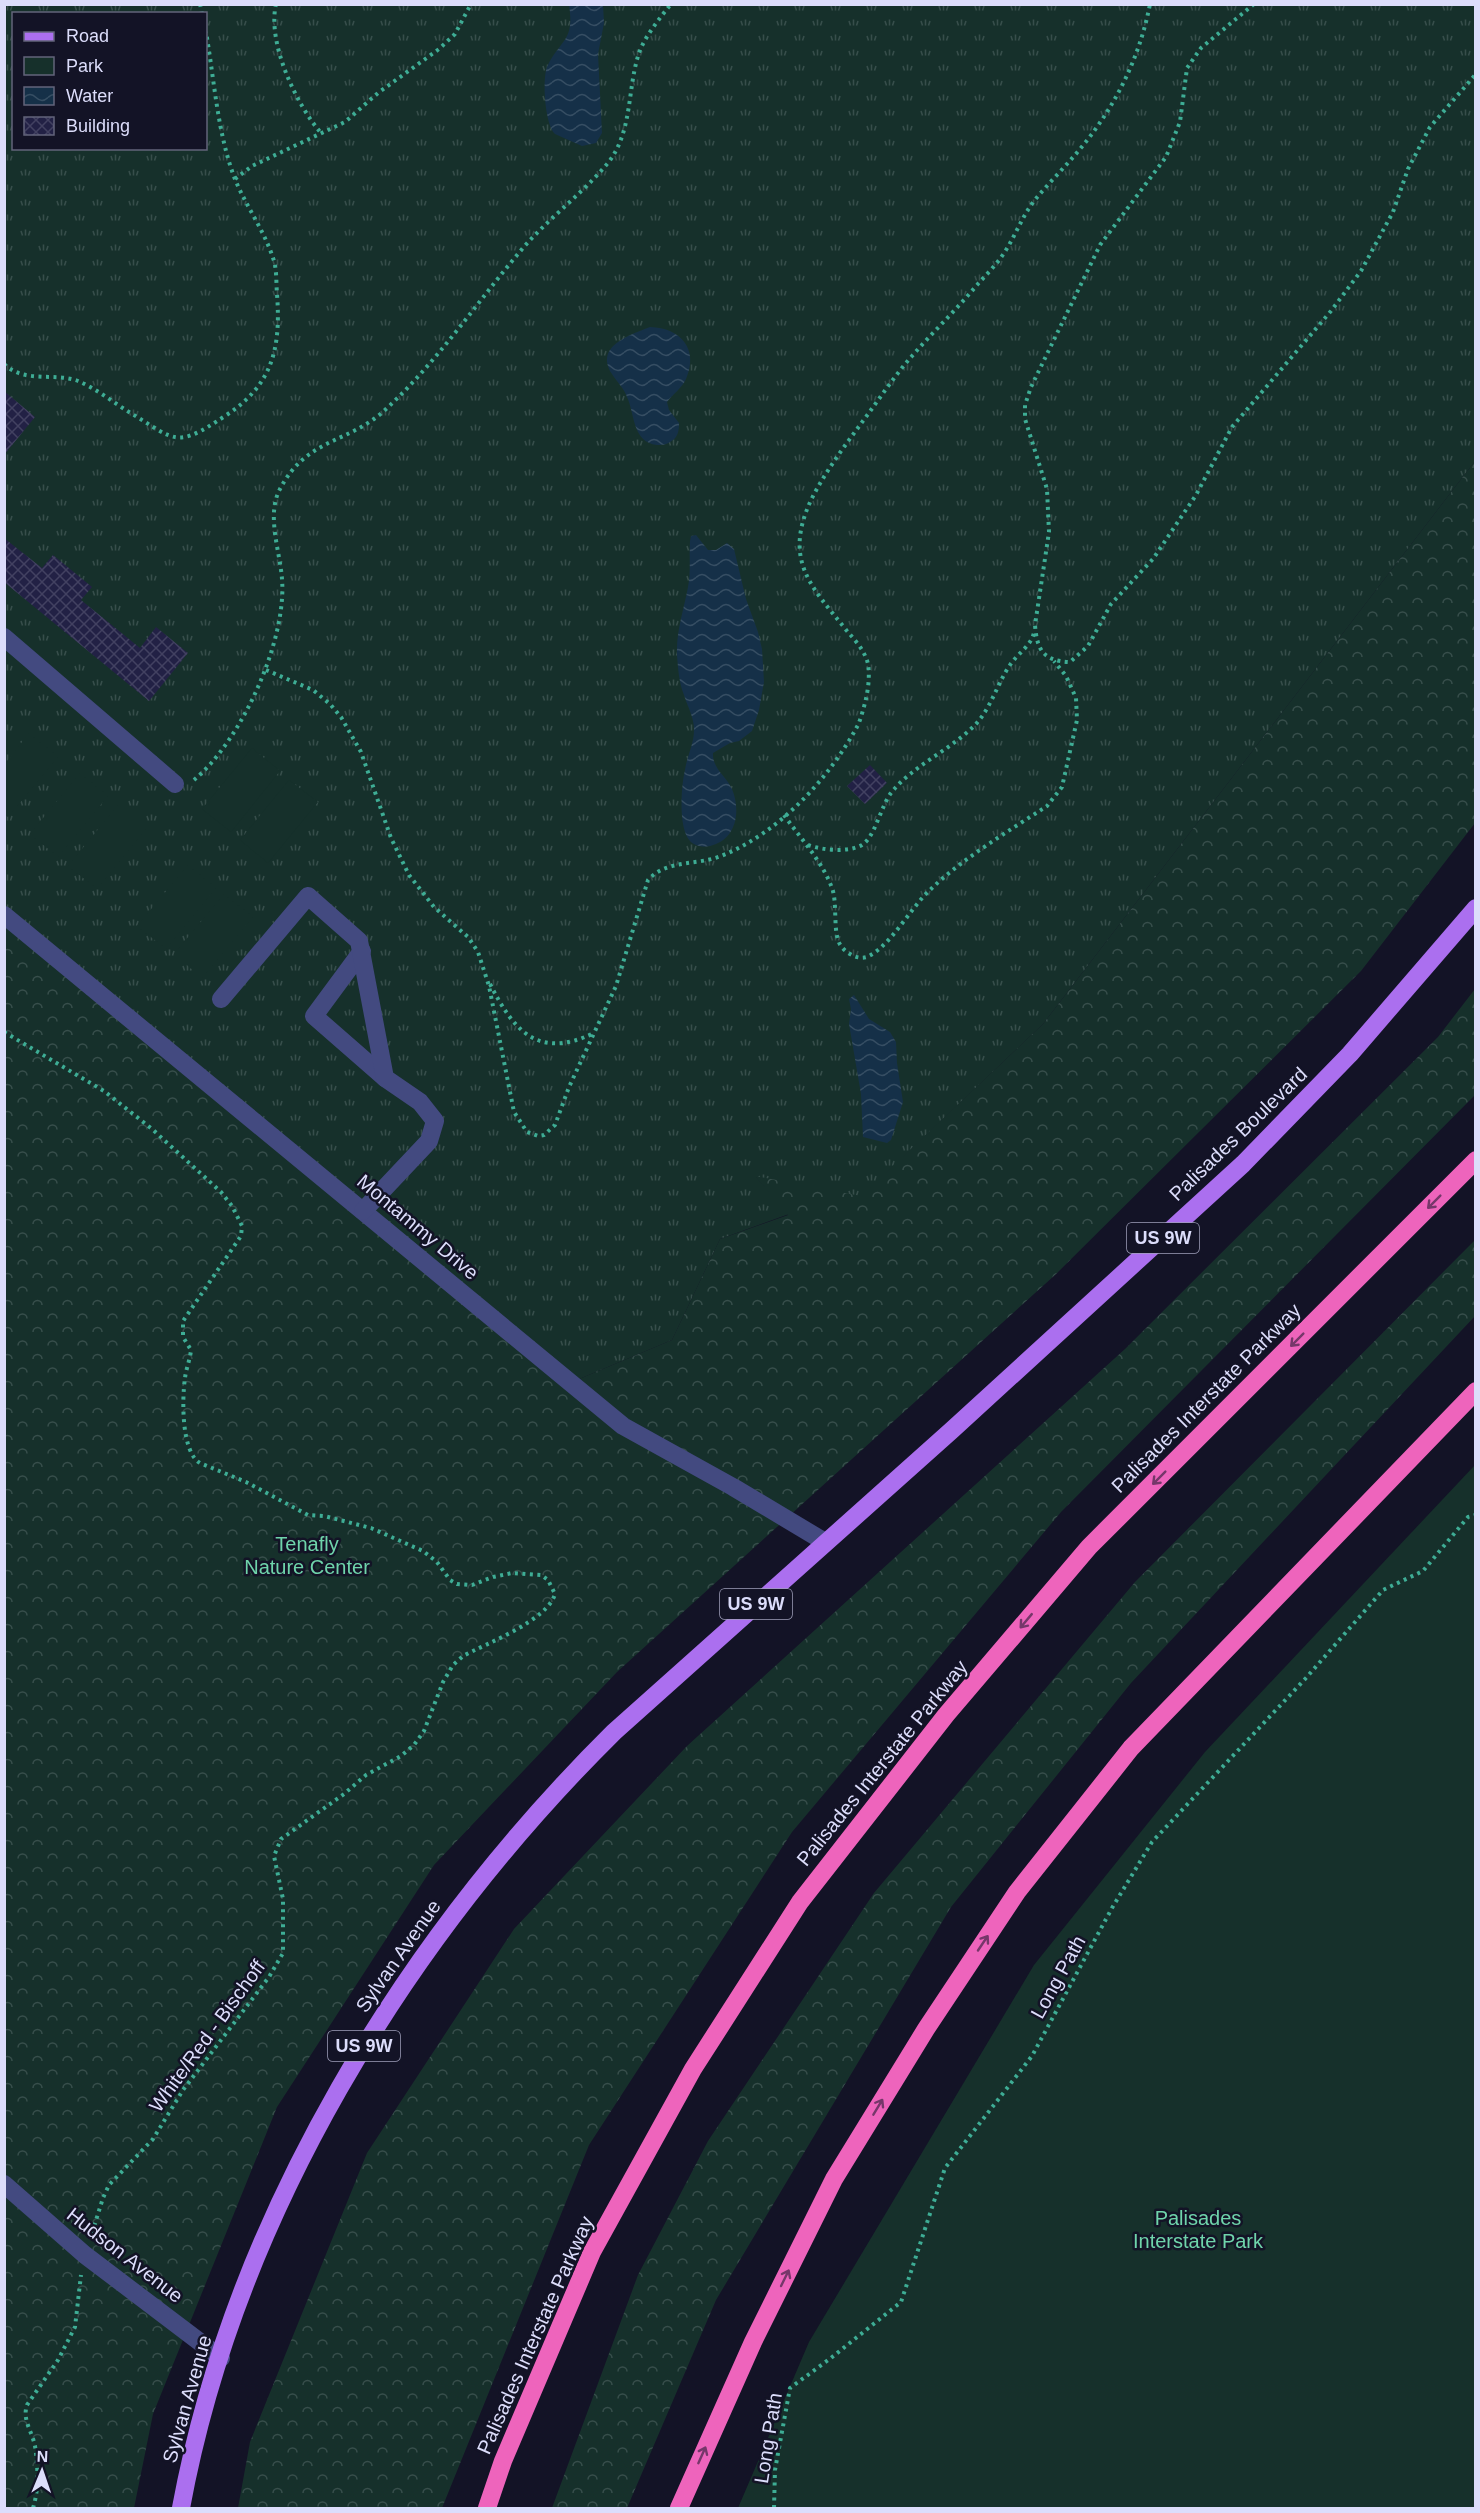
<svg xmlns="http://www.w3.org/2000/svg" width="1480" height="2513" viewBox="0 0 1480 2513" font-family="Arial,sans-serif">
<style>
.grass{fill:url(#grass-tufts);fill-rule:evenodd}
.forest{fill:url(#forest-crowns)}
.park{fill:#16302b}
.water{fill:url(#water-waves)}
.building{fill:url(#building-cross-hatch)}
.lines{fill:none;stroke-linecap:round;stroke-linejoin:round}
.path{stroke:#3ead95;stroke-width:4;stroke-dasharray:3 4.5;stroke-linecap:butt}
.minor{stroke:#434a80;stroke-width:18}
.major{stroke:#ab6fef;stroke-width:18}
.highway{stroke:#ee64bc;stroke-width:18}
.oneway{stroke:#76376a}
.labels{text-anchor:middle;stroke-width:5;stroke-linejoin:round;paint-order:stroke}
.shield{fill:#131326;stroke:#a0a0bb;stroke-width:1.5}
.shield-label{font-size:18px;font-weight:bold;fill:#dcddfb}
.street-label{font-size:20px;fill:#dcddfb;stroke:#131326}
.park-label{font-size:20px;fill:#6fd4ab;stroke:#131326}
</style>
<defs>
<pattern id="grass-tufts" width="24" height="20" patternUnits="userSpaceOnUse" patternTransform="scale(1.5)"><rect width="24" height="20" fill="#16302b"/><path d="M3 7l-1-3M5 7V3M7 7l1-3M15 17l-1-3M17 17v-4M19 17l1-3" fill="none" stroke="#374e4b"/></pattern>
<pattern id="forest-crowns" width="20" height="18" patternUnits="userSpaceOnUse" patternTransform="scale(1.5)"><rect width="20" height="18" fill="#16302b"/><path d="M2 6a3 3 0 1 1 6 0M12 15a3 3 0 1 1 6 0" fill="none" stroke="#374e4b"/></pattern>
<pattern id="water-waves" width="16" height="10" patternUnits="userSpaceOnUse" patternTransform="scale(1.5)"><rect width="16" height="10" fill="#153048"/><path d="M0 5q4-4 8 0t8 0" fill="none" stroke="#364e63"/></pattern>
<pattern id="building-cross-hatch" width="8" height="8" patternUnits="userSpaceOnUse" patternTransform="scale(1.5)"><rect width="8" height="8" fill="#222145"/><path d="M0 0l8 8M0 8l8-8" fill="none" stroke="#424161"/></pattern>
</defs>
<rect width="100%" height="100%" fill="#131326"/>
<path class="grass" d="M4,5h1471v456l-432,563 -182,173 -105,-20 33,37 -69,25 -48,101 -100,42 -567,-468zM14,14h192v134h-192z"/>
<g class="forest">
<polygon points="1475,461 1475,823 1361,971 1055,1275 617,1672 434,1865 277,2107 153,2414 134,2508 5,2508 4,914 572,1382 672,1340 720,1239 788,1215 755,1176 861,1196 1043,1024"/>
<polygon points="1475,989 1475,1095 1061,1512 792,1832 589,2145 442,2508 238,2508 250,2442 367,2153 514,1929 687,1746 1125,1349 1438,1037"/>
<polygon points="1475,1240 1475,1316 1131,1683 951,1907 716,2300 627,2508 552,2508 638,2275 708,2141 874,1893 1135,1582"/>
</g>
<g class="park">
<polygon points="29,733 58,757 8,817 5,815 5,764"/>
<polygon points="252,748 280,771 231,832 202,809"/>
<polygon points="80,773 108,796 58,857 30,834"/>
<polygon points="289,780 318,802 268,863 240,840"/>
<polygon points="118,805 146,829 97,889 68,866"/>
<polygon points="188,865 216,888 166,949 137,926"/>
<polygon points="224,894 253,917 202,978 174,954"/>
<polygon points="1475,1465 1475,2508 738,2508 809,2342 1034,1965 1205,1752"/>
</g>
<g class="water">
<path d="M569,5h34l1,18 -6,31 4,79 -6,10 -14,3 -27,-12c-10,-9 -13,-54 -8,-67 13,-28 28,-25 22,-62z"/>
<path d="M650,327c31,1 49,22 36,52 -4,9 -13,15 -19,23l2,8 10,13c0,8 -1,15 -9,19 -4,3 -9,3 -13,3 -25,-3 -22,-31 -30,-48 -3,-9 -10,-15 -15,-23 -18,-28 18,-39 38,-47z"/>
<path d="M696,535l12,15h8l11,-7 7,6 12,50 12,33 4,17 2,33 -5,28 -7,21 -13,10 -9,2 -17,10c-1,15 13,23 19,36 8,19 6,46 -16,55 -7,3 -15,4 -22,0 -17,-8 -13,-58 -9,-74 2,-14 9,-26 9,-40 0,-13 -6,-22 -10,-35 -5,-12 -6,-27 -7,-40 -1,-24 7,-46 11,-68 3,-15 1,-31 2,-46l1,-5z"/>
<polygon points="854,995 869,1019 890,1032 896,1042 897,1063 903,1102 891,1140 887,1143 863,1137 861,1094 849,1024 851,1009 849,999"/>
</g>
<g class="building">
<polygon points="4,391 35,417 4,455"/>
<polygon points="4,538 42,568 53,555 92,587 81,600 140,648 156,627 188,653 149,701 4,582"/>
<polygon points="870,765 887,783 865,804 847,786"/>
</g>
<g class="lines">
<g class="path">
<polyline points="200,4 202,14"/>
<path d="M276,4c-9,39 20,100 45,129"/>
<path d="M1254,4l-53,44 -14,20 -7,54 -14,35 -66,88 -69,142 -6,18v14l22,70 2,43 -14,93c2,26 9,36 35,37l18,-16 23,-42 42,-45 43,-64 36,-68 99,-116 30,-40 32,-59 15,-43 22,-42 46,-53"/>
<polyline points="235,179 252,166 345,122 378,93 439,49 455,34 471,4"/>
<path d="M4,364c21,20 50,8 74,17 17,7 35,21 51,31 48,29 46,37 96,4 48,-31 56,-68 52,-122 -1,-12 0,-26 -4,-36 -10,-31 -31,-57 -41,-87 -15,-44 -18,-93 -26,-139"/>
<path d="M266,670l47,20 17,14 11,13 20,35 30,86 18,37 25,32 34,30 10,15 11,34 25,126 13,20 11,4 6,-1 11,-10 14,-38 47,-101 32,-106c19,-21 48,-14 73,-24 58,-23 108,-77 137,-131 3,-7 5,-15 7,-22 3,-12 5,-26 3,-39 -3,-13 -13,-24 -21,-33 -36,-45 -64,-70 -36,-131 16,-32 39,-61 60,-90 13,-18 26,-37 41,-54 21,-24 44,-46 65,-71 10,-11 21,-22 29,-35 10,-16 16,-33 28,-49 13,-16 28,-31 41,-46 38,-44 64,-94 75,-151"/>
<path d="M194,780c47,-39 93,-139 88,-201 -2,-28 -16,-64 -2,-90 27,-52 69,-45 106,-80 52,-48 91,-107 137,-161 26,-30 59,-54 85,-85 25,-32 19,-74 31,-110 6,-17 21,-35 32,-49"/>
<path d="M784,815c17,24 38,46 48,73 6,16 0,46 9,58 6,8 18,15 28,10 23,-12 42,-49 62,-67 32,-31 78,-58 116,-83l15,-19 15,-67 -1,-22 -10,-22 -12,-15"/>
<path d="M808,845c14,5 39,8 54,0 13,-8 19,-39 29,-52 22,-28 60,-43 85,-69 16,-18 21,-40 34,-59 8,-12 22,-20 24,-33"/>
<path d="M490,984c24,47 48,76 104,49"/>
<path d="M4,1032l100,59 48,38 69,63 11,14 10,20 -1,10 -58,85v16l8,13c-1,10 -5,19 -6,28 -3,20 -4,74 15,85l46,19 62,33 16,1 47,12 52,23 14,11 13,18 7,4 15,1 21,-8 19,-4 29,2 7,5 7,14c-8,27 -68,49 -92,62l-10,9 -10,17 -19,49 -10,14 -13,11 -35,19 -22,19 -63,45 -7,17 9,43v54l-14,24 -86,113 -30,49 -44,46 -6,13 -12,38"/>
<path d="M33,2508c6,-18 5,-43 2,-62 -3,-15 -13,-26 -8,-41l31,-45 17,-33 6,-52"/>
<polyline points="774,2508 775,2470 790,2388 831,2358 901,2302 945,2168 1032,2056 1112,1908 1152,1842 1306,1678 1383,1590 1423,1571 1468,1517 1476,1515"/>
</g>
<g class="minor">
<polyline points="4,637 175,784"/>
<polyline points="4,915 623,1426 733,1487 825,1542"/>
<polyline points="362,951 314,1016 385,1078"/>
<polyline points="221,999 308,896 359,941 385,1078 420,1102 435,1121 429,1141 363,1211"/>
<polyline points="4,2184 85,2255 221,2358"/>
</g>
<path class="major" d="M181,2508c54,-292 224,-569 433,-776l338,-302 291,-266 107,-110 126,-146"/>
<g class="highway">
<polyline points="487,2508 503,2461 592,2252 693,2069 800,1902 946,1715 1089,1547 1476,1160"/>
<polyline points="679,2508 753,2342 834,2179 926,2029 1017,1892 1131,1748 1476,1391"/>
</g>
</g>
<defs><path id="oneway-shaft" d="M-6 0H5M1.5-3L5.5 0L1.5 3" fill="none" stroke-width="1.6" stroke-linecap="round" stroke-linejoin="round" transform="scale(1.5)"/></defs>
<g class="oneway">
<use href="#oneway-shaft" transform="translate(1434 1202) rotate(135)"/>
<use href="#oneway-shaft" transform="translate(1297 1340) rotate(135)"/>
<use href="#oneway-shaft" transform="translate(1159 1478) rotate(135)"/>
<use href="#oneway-shaft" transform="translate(1026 1621) rotate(130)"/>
<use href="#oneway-shaft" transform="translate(983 1943) rotate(-56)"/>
<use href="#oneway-shaft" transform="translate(878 2107) rotate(-59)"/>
<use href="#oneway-shaft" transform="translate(785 2278) rotate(-64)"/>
<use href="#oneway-shaft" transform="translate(702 2455) rotate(-66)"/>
</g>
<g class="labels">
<g class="shield">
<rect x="1127" y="1223" width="72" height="30" rx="4.5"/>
<rect x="720" y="1589" width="72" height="30" rx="4.5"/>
<rect x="328" y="2031" width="72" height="30" rx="4.5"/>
</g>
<g class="shield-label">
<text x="1163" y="1244">US 9W</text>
<text x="756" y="1610">US 9W</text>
<text x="364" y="2052">US 9W</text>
</g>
<g class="street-label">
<text transform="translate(1238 1134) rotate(-44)" y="7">Palisades Boulevard</text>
<text transform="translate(418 1227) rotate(40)" y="7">Montammy Drive</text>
<text transform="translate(1206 1398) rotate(-45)" y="7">Palisades Interstate Parkway</text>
<text transform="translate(882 1763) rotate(-51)" y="7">Palisades Interstate Parkway</text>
<text transform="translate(398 1956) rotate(-55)" y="7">Sylvan Avenue</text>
<text transform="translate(1058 1977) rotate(-61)" y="7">Long Path</text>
<text transform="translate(207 2036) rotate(-54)" y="7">White/Red - Bischoff</text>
<text transform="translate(125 2255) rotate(38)" y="7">Hudson Avenue</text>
<text transform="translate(535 2335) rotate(-66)" y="7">Palisades Interstate Parkway</text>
<text transform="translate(187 2399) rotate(-74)" y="7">Sylvan Avenue</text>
<text transform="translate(768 2438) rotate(-81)" y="7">Long Path</text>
</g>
<g class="park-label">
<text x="307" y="1551">Tenafly<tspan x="307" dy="23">Nature Center</tspan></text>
<text x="1198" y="2225">Palisades<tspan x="1198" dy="23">Interstate Park</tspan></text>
</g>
</g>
<rect width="1480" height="2513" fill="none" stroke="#dcddfb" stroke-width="12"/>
<rect x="12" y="12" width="195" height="138" fill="#131326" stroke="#63647b" stroke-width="1.5"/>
<rect x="24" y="32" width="30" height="9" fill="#ab6fef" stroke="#63647b" stroke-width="1.5"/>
<text x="66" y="42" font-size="18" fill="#dcddfb">Road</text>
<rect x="24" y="57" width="30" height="18" fill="#16302b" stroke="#63647b" stroke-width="1.5"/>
<text x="66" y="72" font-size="18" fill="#dcddfb">Park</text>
<rect x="24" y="87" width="30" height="18" fill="url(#water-waves)" stroke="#63647b" stroke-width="1.5"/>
<text x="66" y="102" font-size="18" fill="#dcddfb">Water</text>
<rect x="24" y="117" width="30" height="18" fill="url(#building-cross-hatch)" stroke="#63647b" stroke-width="1.5"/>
<text x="66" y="132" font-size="18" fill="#dcddfb">Building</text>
<g transform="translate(42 2471) rotate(2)" stroke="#131326" stroke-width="4.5" paint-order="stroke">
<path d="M0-4.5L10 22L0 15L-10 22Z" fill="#dcddfb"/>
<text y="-9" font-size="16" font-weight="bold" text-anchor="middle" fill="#dcddfb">N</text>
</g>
</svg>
